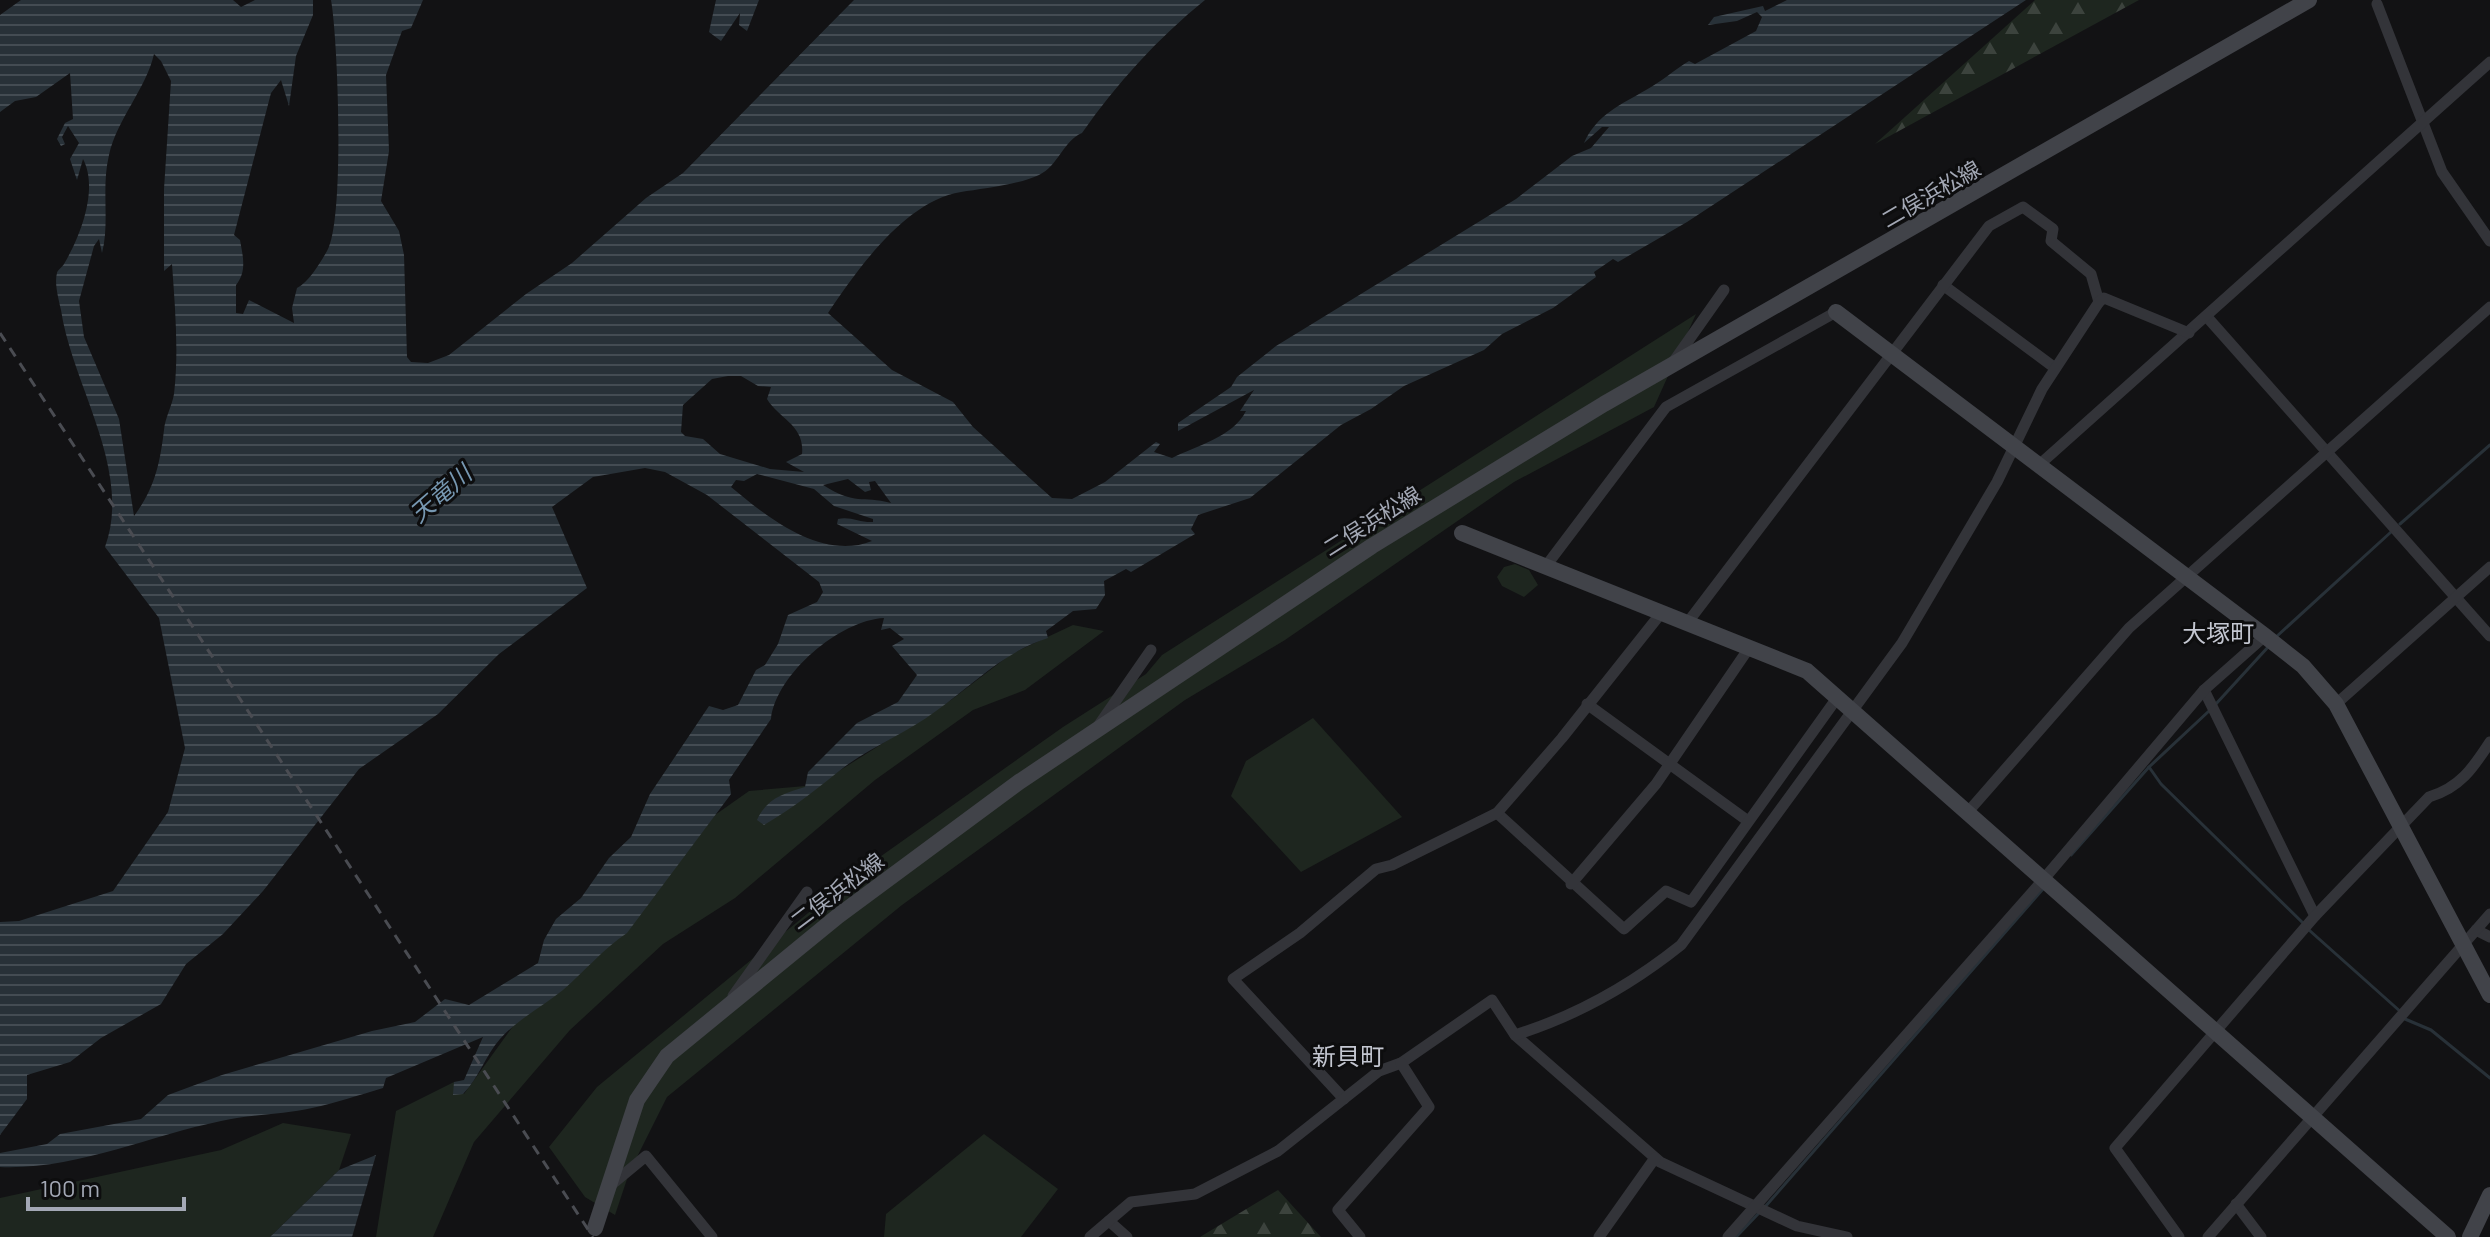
<svg xmlns="http://www.w3.org/2000/svg" width="2490" height="1237" viewBox="0 0 2490 1237" font-family="Barlow,'Noto Sans JP',sans-serif">
<style>
.green{fill:#1e261f}
.forest{fill:url(#forest-firs)}
.water{fill:url(#water-rules);fill-rule:evenodd}
.lines{fill:none;stroke-linecap:round;stroke-linejoin:round}
.stream{stroke:#283138;stroke-width:3}
.street{stroke:#333439;stroke-width:11}
.secondary{stroke:#414349;stroke-width:16}
.rail{stroke:#4a4c52;stroke-width:3;stroke-dasharray:10 8;stroke-linecap:butt}
.labels{text-anchor:middle;stroke-width:6;stroke-linejoin:round;paint-order:stroke}
.street-label{font-size:22px;fill:#a3a8b5;stroke:#0d0d0e}
.water-label{font-size:24px;font-style:italic;fill:#7798b2;stroke:#0d0d0e}
.neighbourhood-label{font-size:24px;fill:#c4c7d1;stroke:#0d0d0e}
</style>
<defs>
<pattern id="forest-firs" width="22" height="20" patternUnits="userSpaceOnUse" patternTransform="scale(2)"><rect width="22" height="20" fill="#1e261f"/><path d="M5 1l3.5 6h-7zM16 11l3.5 6h-7z" fill="#3c433d"/></pattern>
<pattern id="water-rules" width="6" height="5" patternUnits="userSpaceOnUse" patternTransform="scale(2)"><rect width="6" height="5" fill="#283138"/><path d="M0 2.5h6" fill="none" stroke="#444c53"/></pattern>
</defs>
<rect width="100%" height="100%" fill="#121214"/>
<g class="green">
<polygon points="1696,314 1654,407 1514,482 1285,640 1185,700 902,905 667,1097 629,1173 615,1215 585,1197 549,1147 597,1087 853,876 1063,727 1146,674 1162,655"/>
<polygon points="1515,564 1529,570 1538,585 1524,597 1502,586 1497,577 1504,567"/>
<polygon points="1073,625 1104,631 1025,690 973,710 875,780 735,898 663,944 570,1030 474,1142 433,1237 376,1237 396,1111 454,1082 464,1094 516,1022 636,919 715,815 749,791 817,785 951,700 1011,654"/>
<polygon points="1313,718 1402,817 1301,872 1231,796 1246,761"/>
<polygon points="283,1123 351,1134 339,1170 270,1237 0,1237 0,1198 221,1150"/>
<polygon points="984,1134 1058,1189 1021,1237 884,1237 886,1214"/>
</g>
<g class="forest">
<polygon points="2035,0 2139,0 1875,144"/>
<polygon points="1278,1190 1321,1237 1200,1237"/>
</g>
<g class="water">
<path d="M21,0h212l8,7 14,-7h58v15l-17,41 -7,50 -8,-26 -10,13 -37,142 6,5c3,17 7,31 -4,45v28l7,1 6,-14 45,23 -2,-15 5,-20c12,-6 23,-25 30,-37 18,-30 11,-212 4,-251h92l-12,28 -9,3 -16,44 3,76 -8,50 18,30 5,24 3,102 4,5 17,1 21,-8 77,-61 46,-31 74,-65 37,-25 171,-173h351c-47,38 -89,84 -123,133 -18,7 -24,33 -43,42 -18,9 -58,14 -78,17 -56,9 -104,78 -133,121l64,57 61,32 20,25 79,71 20,1 33,-17 51,-40 4,2 -6,8 18,6c24,-12 61,-21 74,-47h-6l14,-21 -76,41v-8l53,-36 6,-10 39,-31 240,-147 56,-43 19,-8 18,-21h-7l-18,16c12,-28 38,-39 62,-53 15,-8 28,-20 43,-29l6,3 61,-33 6,-14 -5,-5 -20,9 -29,4 6,-8 49,-11 2,5 22,-11h239l-339,222 -69,40 -5,-3 -19,13 2,5 -43,31 -51,26 -18,16 -80,36 -33,23 -30,16 -91,73 -52,17 -7,14 4,5 -64,38 -5,-3 -22,12 1,14 -9,14 -23,2 -27,20 2,7c-45,14 -74,46 -112,73 -28,21 -61,34 -89,54 -27,21 -52,42 -83,60l-7,-5c9,-21 27,-27 48,-33l3,-15 49,-49 41,-21 19,-27 -25,-29 12,-7 -14,-11 -9,2 3,-12c-44,2 -108,56 -113,101l-42,61 2,14 -104,139c-24,16 -42,38 -64,57 -21,17 -45,29 -63,49 -15,17 -21,39 -37,55l-10,1 1,-13 10,-2 19,-43 -97,41 -3,10c-24,7 -47,15 -71,20 -30,7 -61,6 -91,13 -73,15 -145,49 -221,46v-14l47,-9 13,-10 81,-15 27,-24 54,-20 150,-44 43,-9 30,-23 24,6 69,-42 6,-23 12,-21 25,-21 28,-40 22,-21 19,-43 59,-88 14,4 15,-5 18,-35 9,-5 13,-21 10,-29 29,-13 6,-10 -4,-10 -112,-87 -42,-23 -20,-4 -52,9 -41,30 35,81 -88,66 -61,60 -79,55 -96,122 -40,43 -37,30 -25,40 -60,34 -31,24 -43,13v24l-27,36v-213l19,-1 94,-30 55,-79 17,-64 -26,-130 -54,-71c28,-77 -33,-162 -44,-237 -2,-10 -7,-26 -4,-37 0,-2 6,-7 7,-9 16,-27 35,-75 19,-105l-6,21 -7,-21 9,-16 -11,-17 -6,11 3,7 -4,2 -4,-7 8,-16 8,-4 -3,-46 -34,24 -21,4 -15,11v-97zM154,54l7,7 10,20 -7,108v82l8,-7c3,43 7,88 2,130 -2,12 -9,24 -10,36 -4,33 -9,58 -30,86l-15,-97 -35,-82 -5,-36 15,-55 5,-7 3,14c8,-31 -1,-65 7,-98 8,-36 37,-66 45,-101zM728,376h13l17,10 13,1 -4,12c12,20 38,26 35,55l-16,8 18,10 -34,-3 -50,-15 -17,-15 -18,-3 -4,-4 2,-27 29,-26zM757,474l57,15 20,17 39,13v3c-12,1 -23,-6 -35,-3l-1,5 35,17c-50,20 -104,-23 -141,-54l5,-7 8,1zM848,479l17,13 6,-2 -2,-8 6,-1 16,22c-30,-8 -35,3 -68,-18z"/>
<polygon points="716,0 759,0 747,31 739,25 740,13 721,41 709,32"/>
<polygon points="376,1155 352,1237 270,1237 339,1170"/>
</g>
<g class="lines">
<g class="stream">
<polyline points="2400,524 2490,445"/>
<polyline points="2276,637 2391,532"/>
<polyline points="2215,705 2269,646"/>
<polyline points="2149,767 2161,784 2304,924"/>
<polyline points="2071,855 2149,767 2209,711"/>
<polyline points="2309,930 2402,1013"/>
<polyline points="2405,1019 2431,1030 2490,1078"/>
<polyline points="1764,1208 2043,889"/>
<polyline points="1736,1237 1758,1214"/>
</g>
<g class="street">
<polyline points="2377,4 2442,172 2490,241"/>
<polyline points="1943,285 2055,368"/>
<polyline points="2207,317 2490,636"/>
<polyline points="1674,361 1724,290"/>
<polyline points="2039,465 2490,62"/>
<polyline points="1546,566 1666,407 1836,312"/>
<polyline points="1688,622 1989,226 2023,207 2053,229 2051,241 2091,274 2099,302"/>
<polyline points="2204,690 2315,916"/>
<polyline points="1587,704 1748,821"/>
<polyline points="2336,704 2490,567"/>
<polyline points="1099,725 1151,650"/>
<polyline points="1497,813 1624,929 1666,891 1691,902 1837,698"/>
<polyline points="1967,813 2129,628 2490,307"/>
<polyline points="1571,884 1656,784 1749,648"/>
<polyline points="2476,930 2490,937"/>
<polyline points="733,996 807,892"/>
<polyline points="1515,1035 1660,1162 1797,1226 1847,1237"/>
<polyline points="1344,1099 1233,979 1300,933 1376,869 1392,865 1497,813 1562,738 1662,612"/>
<polyline points="611,1185 646,1156 712,1237"/>
<polyline points="2236,1204 2261,1237"/>
<polyline points="1109,1221 1127,1237"/>
<path d="M1090,1237l41,-35 64,-8 83,-43 101,-80 22,-8 91,-63 23,35c61,-19 116,-50 166,-90l221,-302 95,-161 45,-93 57,-87 5,-4 85,35"/>
<polyline points="1360,1237 1338,1210 1429,1107 1401,1063"/>
<polyline points="1599,1237 1655,1158"/>
<polyline points="1728,1237 2043,880 2204,690 2265,636"/>
<path d="M2179,1237l-64,-89 200,-232 114,-119c31,-9 44,-29 61,-55"/>
<polyline points="2208,1237 2490,914"/>
</g>
<g class="secondary">
<polyline points="1836,312 2265,636 2303,666 2336,704 2490,995"/>
<polyline points="1462,533 1807,671 2448,1237"/>
<polyline points="595,1228 637,1100 667,1056 838,916 1019,782 1372,546 1604,404 2309,0"/>
<polyline points="2470,1237 2490,1195"/>
</g>
<polyline class="rail" points="0,333 593,1237"/>
</g>
<g class="labels">
<g class="street-label">
<text transform="translate(1931 194) rotate(-30)" y="8">二俣浜松線</text>
<text transform="translate(1372 521) rotate(-32)" y="8">二俣浜松線</text>
<text transform="translate(837 891) rotate(-37)" y="8">二俣浜松線</text>
</g>
<g class="water-label">
<text transform="translate(441 494) rotate(-41)" y="8">天竜川</text>
</g>
<g class="neighbourhood-label">
<text x="2218" y="642">大塚町</text>
<text x="1348" y="1065">新貝町</text>
</g>
</g>
<path d="M28 1197v12h156v-12" fill="none" stroke="#a3a8b5" stroke-width="4"/>
<text x="40" y="1197" font-size="24" fill="#a3a8b5" stroke="#0d0d0e" stroke-width="6" paint-order="stroke">100 m</text>
</svg>
